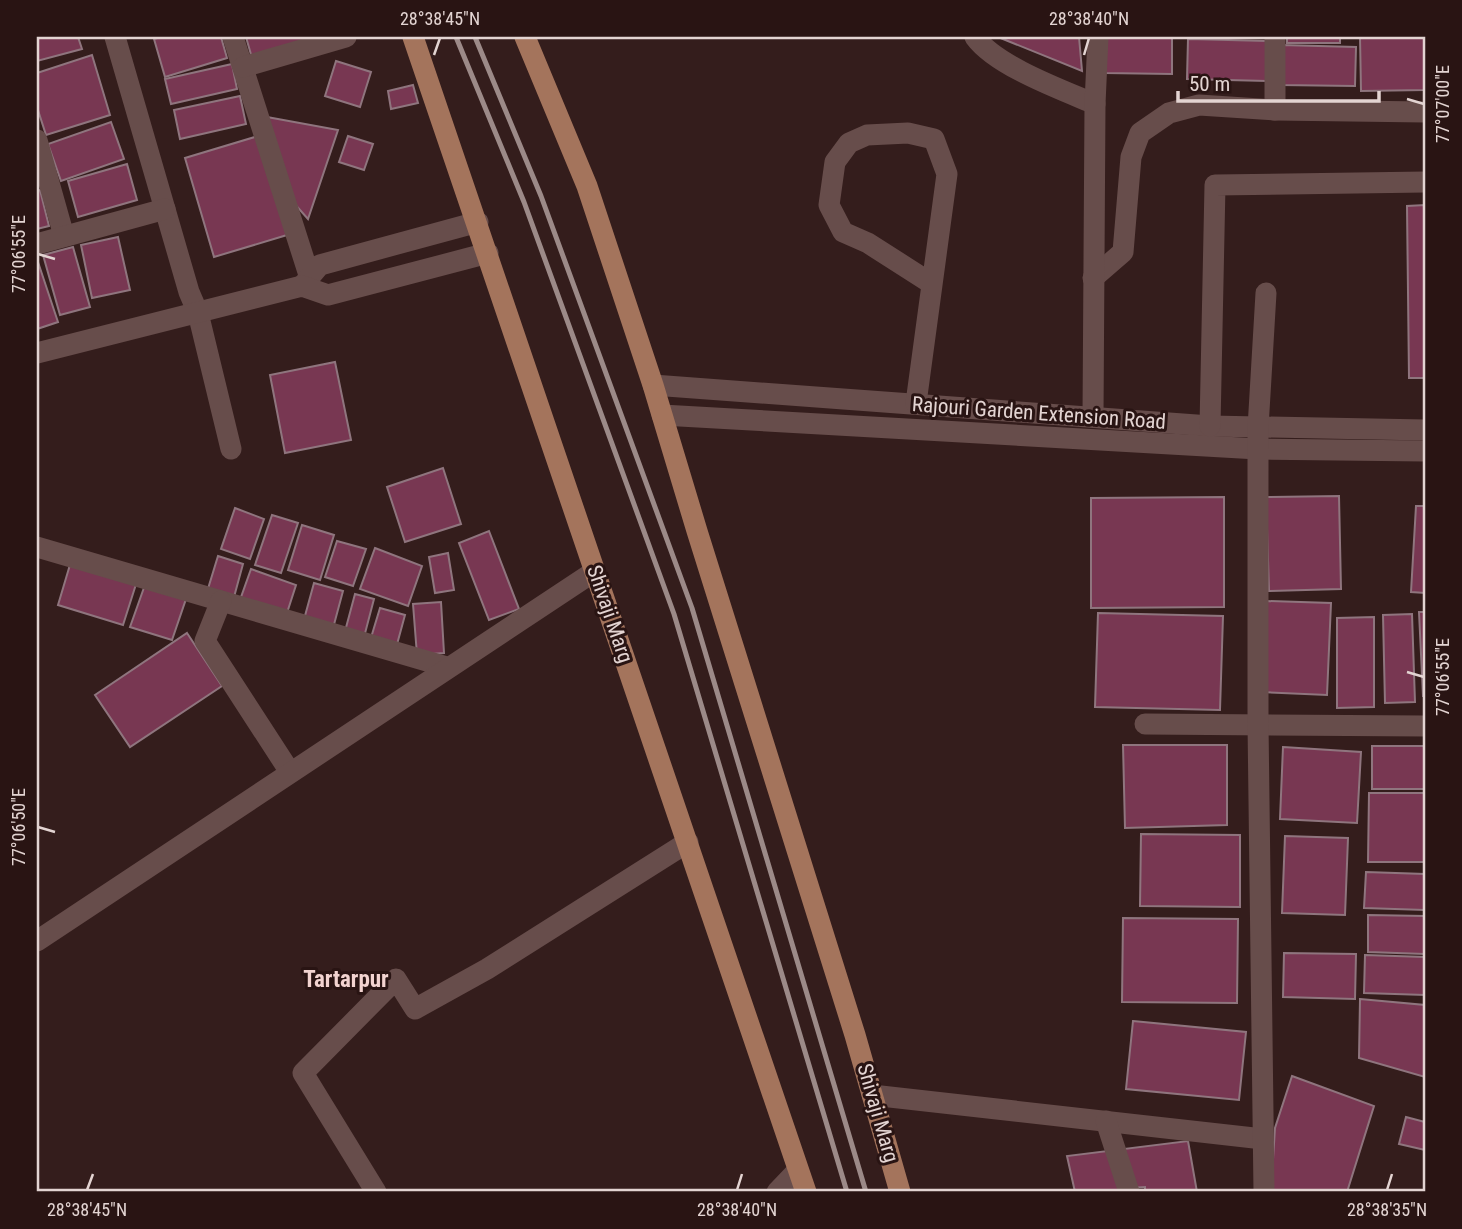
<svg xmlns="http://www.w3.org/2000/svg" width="1462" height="1229" viewBox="0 0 1462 1229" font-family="'Roboto Condensed',sans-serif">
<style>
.building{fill:#783752;stroke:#8f757e;stroke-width:2}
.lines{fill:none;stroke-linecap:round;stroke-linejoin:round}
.minor{stroke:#674d4b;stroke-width:21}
.major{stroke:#a4745c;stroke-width:21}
.rail{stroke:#9c8a88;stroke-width:5}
.ticks{fill:none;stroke:#e3d4d2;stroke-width:2.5}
.labels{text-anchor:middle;stroke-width:6;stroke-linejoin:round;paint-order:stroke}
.street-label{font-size:21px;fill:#e3d4d2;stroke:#291413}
.neighbourhood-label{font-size:23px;font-weight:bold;fill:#f2d3d0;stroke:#291413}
.neatline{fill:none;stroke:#e3d4d2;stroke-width:2.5}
.ticks-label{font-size:18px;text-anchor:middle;fill:#e3d4d2}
</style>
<rect width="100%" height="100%" fill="#341d1c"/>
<g class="building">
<polygon points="37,37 78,37 82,49 37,61"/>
<polygon points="161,37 221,37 227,58 165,77 154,39"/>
<polygon points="246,37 314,37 252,58"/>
<polygon points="998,37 1079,37 1082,71"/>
<polygon points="1105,37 1172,37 1172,74 1105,73"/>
<rect x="1287" y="37" width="53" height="6"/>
<polygon points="1360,37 1425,37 1425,90 1361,91"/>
<polygon points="1188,39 1268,41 1267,81 1187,79"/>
<polygon points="1281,45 1356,47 1355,86 1280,85"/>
<polygon points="92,55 110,115 46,135 37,107 37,73"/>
<polygon points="336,61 371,72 360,107 325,96"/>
<polygon points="232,64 237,89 171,104 165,79"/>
<polygon points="413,85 418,103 391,109 388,91"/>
<polygon points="240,96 246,124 180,139 174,110"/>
<polygon points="267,117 338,130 308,219 292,201"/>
<polygon points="111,122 124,159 61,181 48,144"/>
<polygon points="258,136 287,235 214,257 185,158"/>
<polygon points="348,136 373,144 364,170 339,162"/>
<polygon points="127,164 137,200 78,217 68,181"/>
<polygon points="40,190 49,226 37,229 37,191"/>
<polygon points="1425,205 1425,378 1409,378 1407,206"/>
<polygon points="118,237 130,290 92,298 81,245"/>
<polygon points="73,247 90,307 60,315 43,255"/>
<polygon points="37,259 58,322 37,329"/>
<polygon points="335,362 351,440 285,453 270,375"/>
<polygon points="443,468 461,524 405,542 387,487"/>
<polygon points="1339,496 1341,589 1269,591 1266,497"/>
<polygon points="1224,497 1224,607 1091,608 1091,498"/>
<polygon points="1416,506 1425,506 1425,593 1411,592"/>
<polygon points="235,508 264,519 250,559 221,549"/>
<polygon points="272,515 298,523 281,573 255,565"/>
<polygon points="302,525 334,535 320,580 288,570"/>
<polygon points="489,531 519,609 489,620 459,543"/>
<polygon points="337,541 366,549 353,586 325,577"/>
<polygon points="375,548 422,566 408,606 360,589"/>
<polygon points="448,553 454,590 435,593 429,557"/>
<polygon points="218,556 243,564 234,597 207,592"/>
<polygon points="72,558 138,578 123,625 58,605"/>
<polygon points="251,569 296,585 286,616 240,600"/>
<polygon points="146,582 187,596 172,640 130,627"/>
<polygon points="314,583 343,591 332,632 303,623"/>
<polygon points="355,594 374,599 363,641 344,635"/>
<polygon points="1266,601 1331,603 1327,695 1261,692"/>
<polygon points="441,602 444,653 417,655 413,604"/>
<polygon points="380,608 405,615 396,648 370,641"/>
<polygon points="1419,612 1425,612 1425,696 1423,696"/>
<polygon points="1098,613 1223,616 1220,710 1095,707"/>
<polygon points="1412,614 1415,702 1385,703 1383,615"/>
<polygon points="1374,617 1374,707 1337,708 1337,618"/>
<polygon points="187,633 222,686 130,747 95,695"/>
<polygon points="1123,745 1227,745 1227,825 1125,828"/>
<rect x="1372" y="746" width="53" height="43"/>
<polygon points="1283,747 1361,752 1357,823 1280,819"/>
<polygon points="1369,793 1425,793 1425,862 1368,862"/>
<polygon points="1141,834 1240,835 1240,907 1140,906"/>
<polygon points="1285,836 1348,838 1345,915 1282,913"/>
<polygon points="1366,872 1425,874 1425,910 1364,908"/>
<polygon points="1368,915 1425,916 1425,954 1368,952"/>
<polygon points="1123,918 1238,919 1237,1003 1122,1002"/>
<polygon points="1284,953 1356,954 1355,999 1283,997"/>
<polygon points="1365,955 1425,957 1425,995 1364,993"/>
<polygon points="1360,999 1425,1005 1425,1077 1359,1058"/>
<polygon points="1133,1021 1246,1032 1239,1100 1126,1089"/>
<polygon points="1292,1076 1374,1106 1347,1192 1271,1191 1275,1128"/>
<polygon points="1406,1117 1425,1122 1425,1150 1399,1144"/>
<polygon points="1188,1141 1197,1192 1145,1192 1145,1187 1126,1188 1126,1192 1075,1192 1067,1156"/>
</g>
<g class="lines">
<g class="minor">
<polyline points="115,37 189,292 198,313 231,449"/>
<polyline points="233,37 309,275"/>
<path d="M975,37c21,29 87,53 120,67"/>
<polyline points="1275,37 1275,110"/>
<polyline points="243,67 346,37"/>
<polyline points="37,140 64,236"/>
<polyline points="37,244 165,209"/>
<polyline points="1093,278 1123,252 1131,157 1140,133 1169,113 1199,105 1275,110 1425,112"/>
<polyline points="303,285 320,265 478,222"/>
<polyline points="37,353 302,286 328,295 488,253"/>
<polyline points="653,385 1210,426 1425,430"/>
<polyline points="916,403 947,174 934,139 908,133 867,135 849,143 835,162 829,205 843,232 868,243 932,284"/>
<polyline points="662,415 1258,449 1425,451"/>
<polyline points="1093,417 1095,104 1098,37"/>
<polyline points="1210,426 1215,185 1425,182"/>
<polyline points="37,547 447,667"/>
<polyline points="221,601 205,641 290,772"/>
<polyline points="1145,724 1425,726"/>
<polyline points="37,941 595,571"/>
<polyline points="872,1095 1263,1139"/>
<polyline points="1106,1121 1129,1192"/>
<polyline points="376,1192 303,1073 396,979 415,1009 487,969 688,842"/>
<polyline points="777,1192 798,1170"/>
<polyline points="1264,1192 1258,723 1258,428 1266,293"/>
</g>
<g class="major">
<polyline points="413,37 806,1192"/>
<polyline points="525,37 587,186 653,385 697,531 855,1035 900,1192"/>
</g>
<g class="rail">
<polyline points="456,37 524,202 674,614 847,1192"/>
<polyline points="475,37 541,196 692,608 866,1192"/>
</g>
</g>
<path class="ticks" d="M434,55l6,-17M1084,55l5,-17M1407,99l17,5M38,254l17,5M1407,672l17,5M38,827l17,5M87,1190l6,-16M737,1190l5,-16M1387,1190l5,-16"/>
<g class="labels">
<g class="street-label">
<text transform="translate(1039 413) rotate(4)" y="7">Rajouri Garden Extension Road</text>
<text transform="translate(610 614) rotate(71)" y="7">Shivaji Marg</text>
<text transform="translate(878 1113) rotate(74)" y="7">Shivaji Marg</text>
</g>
<g class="neighbourhood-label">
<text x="346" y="987">Tartarpur</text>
</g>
</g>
<rect width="1462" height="1229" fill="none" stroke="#291413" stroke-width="77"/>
<path d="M1178 91v10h201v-10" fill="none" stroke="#e3d4d2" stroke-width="3.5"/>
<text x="1189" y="91" font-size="21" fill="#e3d4d2" stroke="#291413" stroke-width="5" paint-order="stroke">50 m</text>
<rect x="38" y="38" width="1386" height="1152" class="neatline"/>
<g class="ticks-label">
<text x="440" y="25">28°38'45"N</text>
<text x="1089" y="25">28°38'40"N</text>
<text transform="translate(1443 104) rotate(-90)" y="6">77°07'00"E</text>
<text transform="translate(19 254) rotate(-90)" y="6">77°06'55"E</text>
<text transform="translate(1443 677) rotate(-90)" y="6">77°06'55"E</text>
<text transform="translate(19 827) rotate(-90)" y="6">77°06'50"E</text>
<text x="87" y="1216">28°38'45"N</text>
<text x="737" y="1216">28°38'40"N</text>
<text x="1387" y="1216">28°38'35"N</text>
</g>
</svg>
